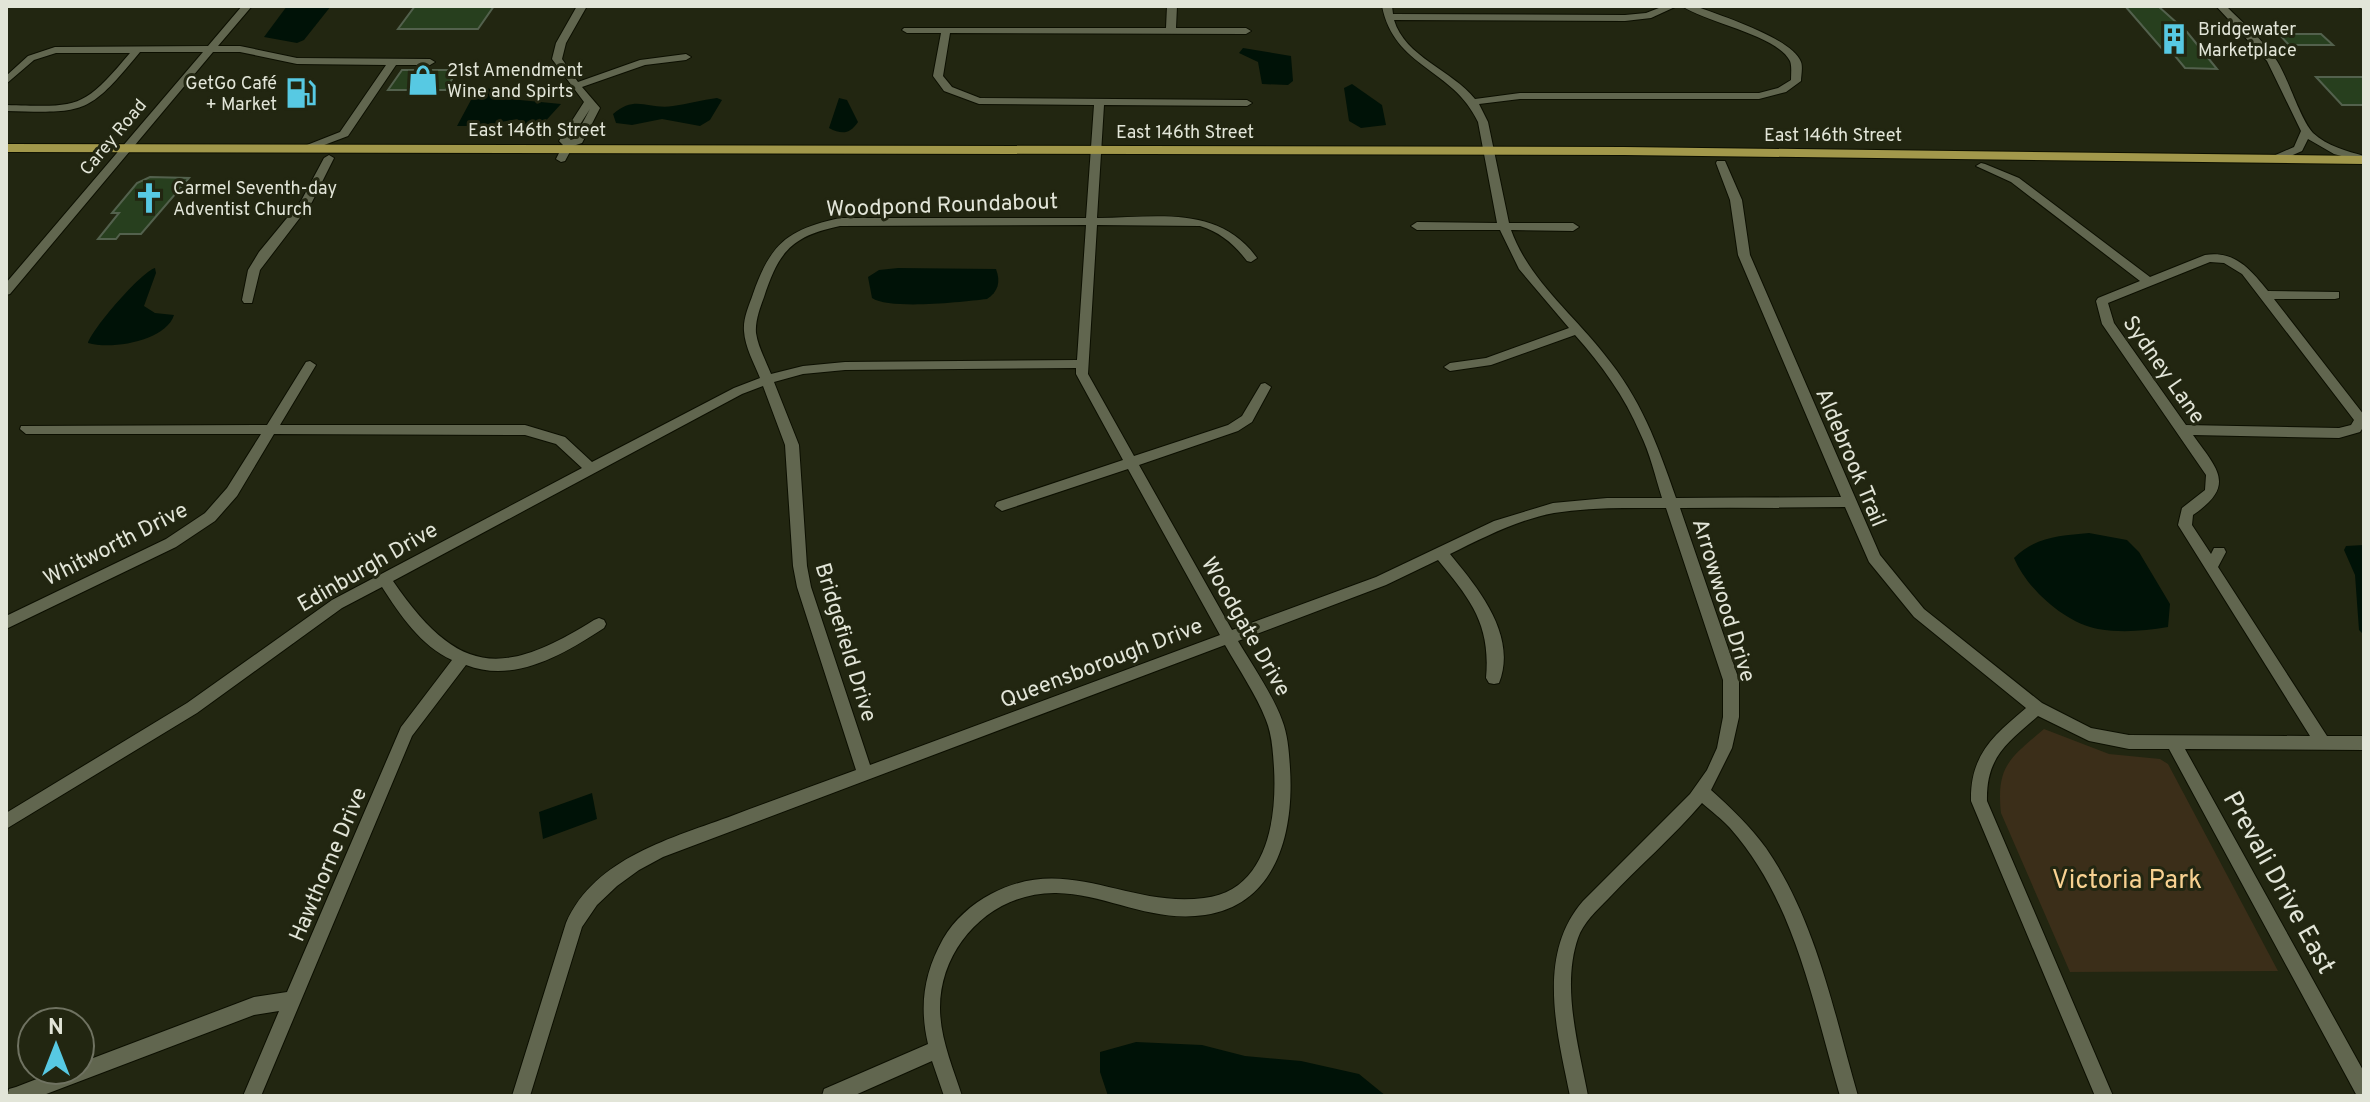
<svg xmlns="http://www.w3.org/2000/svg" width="2370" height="1102" viewBox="0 0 2370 1102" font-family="Overpass,sans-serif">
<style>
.green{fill:#3b2e19}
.water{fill:#001207}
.building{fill:#273f1e;stroke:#53614d;stroke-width:2}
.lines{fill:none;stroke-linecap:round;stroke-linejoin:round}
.minor-casing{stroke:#0c0f00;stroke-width:2}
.major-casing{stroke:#0c0f00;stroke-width:2}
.minor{fill:#61664f;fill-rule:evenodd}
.major{fill:#a2984b;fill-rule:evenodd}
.labels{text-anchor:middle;stroke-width:6;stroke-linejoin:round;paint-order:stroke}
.far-poi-label{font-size:18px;fill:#e2e5d8;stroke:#222611;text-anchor:start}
.far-street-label{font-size:18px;fill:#e2e5d8;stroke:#222611}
.street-label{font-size:22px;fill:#e2e5d8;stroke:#222611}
.near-park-label{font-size:26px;fill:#f8d191;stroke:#222611}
.near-street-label{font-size:26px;fill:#e2e5d8;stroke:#222611}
</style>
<rect width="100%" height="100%" fill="#222611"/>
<path class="green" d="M2044,729l65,25 51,5 8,5 110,207 -208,1 -69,-159c-5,-47 9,-55 43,-84z"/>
<g class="water">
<polygon points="287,6 331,6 304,40 297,43 264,37"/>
<polygon points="1243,48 1291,56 1293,81 1288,85 1262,84 1258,62 1239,53"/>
<polygon points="1352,84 1382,105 1386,125 1361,128 1349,121 1344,88"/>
<polygon points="479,85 520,100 561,104 541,126 527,125 517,119 481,126 457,126"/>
<path d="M717,98l5,2 -12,20 -10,6 -38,-7 -30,6 -16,-2 -3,-9c23,-20 35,-4 60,-8 14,-2 29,-6 44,-8z"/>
<path d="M839,98l8,2 11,22c-8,12 -16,13 -29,6z"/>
<path d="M155,268l1,5 -12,33 11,7 19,2c-8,26 -62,35 -86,28 4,-14 53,-71 67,-75z"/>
<path d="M898,268l98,1c5,13 2,23 -9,30 -25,3 -97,11 -115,-1l-4,-21 11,-7z"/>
<path d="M2089,533l38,7 12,12 31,52 -2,23c-24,4 -46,6 -70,2 -33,-6 -71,-40 -84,-71 22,-22 46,-22 75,-25z"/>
<polygon points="2364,545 2364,635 2359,630 2355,575 2344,550 2346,546"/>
<polygon points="592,793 597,819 543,839 539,812"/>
<polygon points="1136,1042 1202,1045 1245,1056 1301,1061 1359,1074 1386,1096 1108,1096 1100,1072 1100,1052"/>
</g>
<g class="building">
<polygon points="415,6 494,6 478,29 398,29"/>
<polygon points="2125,6 2158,6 2187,32 2217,69 2185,68 2171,51 2164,51"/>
<polygon points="2279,34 2321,34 2333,45 2289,45"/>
<polygon points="402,70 457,70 446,90 388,90"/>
<polygon points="2316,77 2364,77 2364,105 2342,105"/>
<polygon points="150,177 189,178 141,234 120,234 116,239 98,239 119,213 112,213 137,183"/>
</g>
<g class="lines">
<defs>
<g id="minor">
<path d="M242,6h10l-34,40h22l57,12 133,1 5,3 -5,3h-34l-48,71 -37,14 -5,-3 1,-2 33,-13 46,-67 -89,-1 -57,-12h-27l-203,242 -4,1v-12l197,-231h-63c-52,63 -54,61 -134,59v-6c73,2 76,5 124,-52h-74l-22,7 -28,24v-8l22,-20 27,-9 153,-1z"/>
<path d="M577,6h10l-21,37 -4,16 16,23 62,-22 46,-6 5,3 -5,3 -41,5 -63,22 18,21 -18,35 -9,3 -8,15 -4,1 -5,-3 7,-14 -4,-4 25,-39 -32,-43 4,-16zM590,109l-16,30 -4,1z"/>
<path d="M1167,6h10l-1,22h70l5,3 -5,3 -296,-1 -7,43 9,11 28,11 267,2 5,3 -5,3 -143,-1 -7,113c59,0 121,-14 160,40l-6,4 -4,-1c-13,-17 -27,-29 -47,-35l-103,-1 -9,149 46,82 94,-31 14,-9 19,-32 4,-1 6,4 -19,35 -14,9 -99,34 93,165 144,-53 118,-56 59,-18 54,-5h55c-7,-22 -12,-45 -22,-65 -15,-36 -39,-69 -65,-98l-84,30 -41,6 -6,-4 6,-4 36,-5 83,-30 -50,-59 -19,-39h-83l-6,-4 6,-4 80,1 -19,-101c-25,-54 -84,-54 -96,-116h10l1,8 232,1 21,-2 18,-7h13l-26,12 -26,3 -231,-1c11,37 58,50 81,79l45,-6h239l19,-5 13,-8c0,-6 1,-14 -1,-19 -13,-26 -83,-38 -108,-55h13c24,9 97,32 106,56 2,5 0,14 0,19l-15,11 -27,7h-239l-41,5 9,18 21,101h64l6,4 -6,4 -62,-1c18,50 61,83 93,124 37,45 53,89 72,144l165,-1 -103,-242 -8,-55 -14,-37 1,-2h8l17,39 8,55 130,300 44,54 118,94 49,25 38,7 181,1 -132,-211 4,-17 23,-18 1,-15 -104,-151 -6,-23 2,-3 42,-17 -129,-99 -35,-16 5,-3 4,1 34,14 131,99 55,-22c30,-5 46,15 63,36l71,1v6l-4,1h-61l90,116v11l-4,6 -21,6 -146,-3c24,34 44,50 0,80l-1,10 19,29 3,-6h10l2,4 -8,15 109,169h37v14l-179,-1 179,323v24h-7l-188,-347h-40l-40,-8 -51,-25c-31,27 -52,41 -51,85l126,295h-18l-124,-295c-1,-46 22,-65 55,-93l-112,-91 -45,-55 -24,-55 -165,1 59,172v37l-7,31 -21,42c20,18 39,36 55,58 50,72 68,165 92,248h-18c-27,-92 -45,-195 -110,-268 -8,-9 -19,-17 -28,-25 -29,34 -63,63 -94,96 -11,11 -25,24 -30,39 -17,49 1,109 10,158h-18c-13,-64 -34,-141 13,-195l107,-107 17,-24 10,-22 6,-31v-37l-57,-172c-37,0 -75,-1 -112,5 -37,7 -71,25 -104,41 27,33 68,81 49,129l-5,1 -5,-1 -3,-5c5,-54 -16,-79 -48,-118l-52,25 -148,56c13,22 36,56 44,79 6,15 7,33 8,48 4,62 -12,136 -85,147 -55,8 -97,-21 -149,-22 -63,-1 -116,52 -116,115 0,30 13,60 22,88h-18l-12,-35 -79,35h-31l2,-7 104,-45c-9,-38 -4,-71 15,-105 11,-19 29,-35 48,-45 77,-41 135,14 213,4 63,-7 73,-79 70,-130 -1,-15 -2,-34 -8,-48 -10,-26 -27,-50 -41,-75l-562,212 -24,13 -22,16 -20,19 -15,22 -52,169h-18l54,-173c29,-66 107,-85 168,-108 40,-15 81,-30 122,-45l-59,-183 -4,-21 -8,-121 -22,-59 -21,8 -349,187c64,93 107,98 201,39l5,-2 5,2 2,4 -2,4c-40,26 -89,56 -138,37l-54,71 -151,360h-18l36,-85 -25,4 -213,81h-34l2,-7 7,-2 44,-17h20v-7l174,-66 33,-5 114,-265 51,-67c-31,-14 -52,-45 -70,-73l-40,21 -145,105 -191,116v-16l181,-110 145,-103 250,-132 -26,-24 -31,-9 -251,-1 -37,62 -22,25 -39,26 -170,82v-13l160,-77 39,-26 22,-25 34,-54h-235l-6,-5 1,-3 246,-1 39,-63 4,-1 6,4 -36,60h245l40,12 27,25 142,-74 26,-10c-6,-15 -15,-31 -16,-47 -1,-13 5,-25 9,-37 17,-50 35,-65 87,-76h246l8,-113 -115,-1 -35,-13 -11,-15 8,-43h-34l-5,-3 2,-2h262zM1086,225l-9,135 -232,2 -42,4 -32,8c-5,-13 -13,-27 -15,-41 -1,-12 4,-25 8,-36 15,-46 28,-61 76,-71zM2210,262l14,1 18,11 112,146 -3,5 -12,3 -153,-3 -72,-102 -6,-20zM1076,368v6l47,86 -126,42 -2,4 7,5 126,-42 92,166 -350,130 -59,-178 -4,-21 -8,-121 -25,-63 29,-8 42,-4z"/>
<path d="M2216,6h10c18,18 37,34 51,55 12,19 23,58 36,72 14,13 34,18 51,23v6l-30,-8 -26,-15 -6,12 -23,10h-8v-4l23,-10 7,-16 -34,-70z"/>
<polygon points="2357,6 2364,6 2364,10"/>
<polygon points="329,155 334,158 312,202 260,270 252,303 244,303 242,300 248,270 259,252 301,201 324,158"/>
</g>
<polygon id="major" points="6,144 1624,147 2364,156 2364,164 1624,155 6,152"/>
</defs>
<use href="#minor" class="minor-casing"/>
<use href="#major" class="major-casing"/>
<use href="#minor" class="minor"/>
<use href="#major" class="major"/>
</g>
<defs>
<symbol id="building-bare" viewBox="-9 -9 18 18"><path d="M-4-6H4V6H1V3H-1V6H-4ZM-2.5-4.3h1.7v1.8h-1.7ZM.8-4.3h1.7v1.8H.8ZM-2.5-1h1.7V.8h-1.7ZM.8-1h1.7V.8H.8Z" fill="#57c9e3" stroke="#222611" stroke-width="2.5" paint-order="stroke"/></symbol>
<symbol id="shop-bare" viewBox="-9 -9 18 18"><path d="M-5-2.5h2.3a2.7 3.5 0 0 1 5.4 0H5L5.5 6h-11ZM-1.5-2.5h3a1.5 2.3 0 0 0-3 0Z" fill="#57c9e3" stroke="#222611" stroke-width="2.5" paint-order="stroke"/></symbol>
<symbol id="fuel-bare" viewBox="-9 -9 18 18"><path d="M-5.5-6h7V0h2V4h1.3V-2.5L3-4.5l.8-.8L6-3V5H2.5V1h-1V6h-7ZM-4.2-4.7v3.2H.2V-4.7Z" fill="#57c9e3" stroke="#222611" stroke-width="2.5" paint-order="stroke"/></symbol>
<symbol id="church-bare" viewBox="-9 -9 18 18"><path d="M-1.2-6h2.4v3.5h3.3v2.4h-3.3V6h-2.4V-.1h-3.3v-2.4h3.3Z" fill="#57c9e3" stroke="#222611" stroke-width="2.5" paint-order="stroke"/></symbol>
</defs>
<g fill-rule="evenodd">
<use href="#building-bare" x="2152" y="17" width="44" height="44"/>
<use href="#shop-bare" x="401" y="58" width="44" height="44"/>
<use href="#fuel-bare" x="279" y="71" width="44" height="44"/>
<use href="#church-bare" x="127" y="176" width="44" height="44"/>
</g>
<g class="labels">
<g class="far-poi-label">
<text x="2198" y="35">Bridgewater<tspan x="2198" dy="21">Marketplace</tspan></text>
<text x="447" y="76">21st Amendment<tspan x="447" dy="21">Wine and Spirts</tspan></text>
<text x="277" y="89" text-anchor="end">GetGo Café<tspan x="277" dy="21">+ Market</tspan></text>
<text x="173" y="194">Carmel Seventh-day<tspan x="173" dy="21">Adventist Church</tspan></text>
</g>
<g class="far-street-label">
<text x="537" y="136">East 146th Street</text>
<text x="1185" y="138">East 146th Street</text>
<text x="1833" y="141">East 146th Street</text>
<text transform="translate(113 137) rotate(-50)" y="6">Carey Road</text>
</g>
<g class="street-label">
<text transform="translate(942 204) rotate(-2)" y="8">Woodpond Roundabout</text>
<text transform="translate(2165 369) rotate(55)" y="8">Sydney Lane</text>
<text transform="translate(1852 457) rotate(67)" y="8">Aldebrook Trail</text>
<text transform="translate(115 543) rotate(-27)" y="8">Whitworth Drive</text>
<text transform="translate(367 566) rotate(-30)" y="8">Edinburgh Drive</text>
<text transform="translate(1725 600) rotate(73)" y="8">Arrowwood Drive</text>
<text transform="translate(1247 626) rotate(60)" y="8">Woodgate Drive</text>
<text transform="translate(847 642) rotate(73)" y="8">Bridgefield Drive</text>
<text transform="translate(1101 662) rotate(-21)" y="8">Queensborough Drive</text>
<text transform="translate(327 864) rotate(-67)" y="8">Hawthorne Drive</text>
</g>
<g class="near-park-label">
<text x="2127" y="888">Victoria Park</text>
</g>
<g class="near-street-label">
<text transform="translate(2280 882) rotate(61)" y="9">Prevali Drive East</text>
</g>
</g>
<rect width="2370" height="1102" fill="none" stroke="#e2e5d8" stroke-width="16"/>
<g transform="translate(56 1046)"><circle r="38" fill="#222611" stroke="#6f7261" stroke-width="2"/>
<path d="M0-6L14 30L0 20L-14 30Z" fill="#57c9e3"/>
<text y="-12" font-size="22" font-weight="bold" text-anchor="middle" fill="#e2e5d8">N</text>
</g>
</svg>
